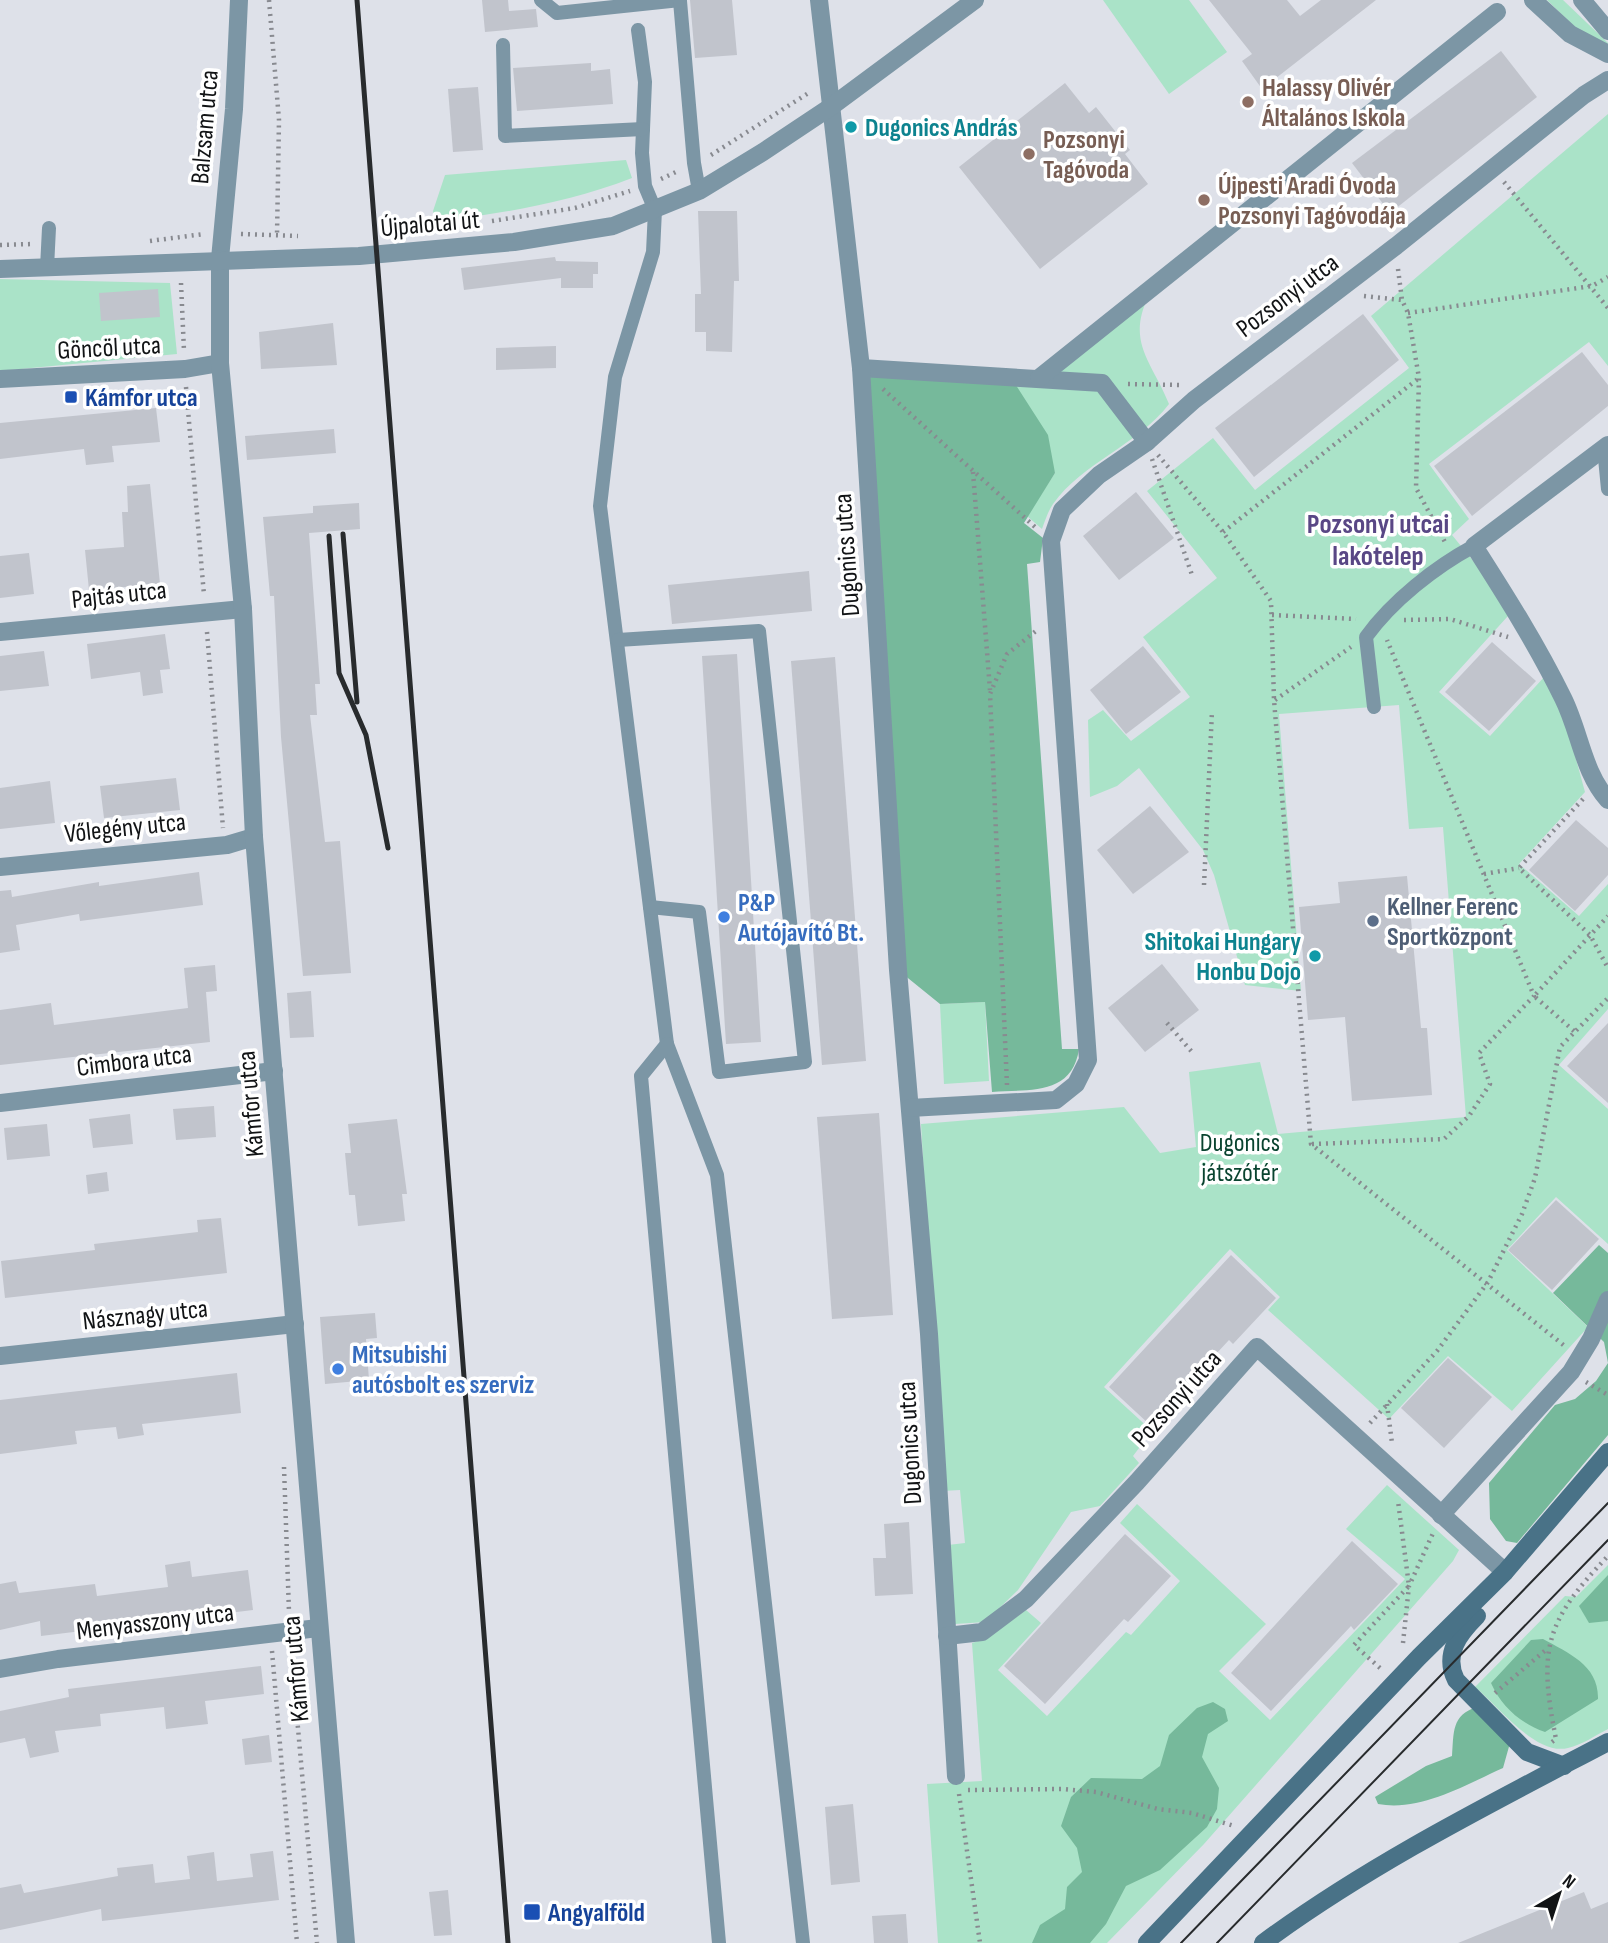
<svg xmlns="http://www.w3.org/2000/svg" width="1608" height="1943" viewBox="0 0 1608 1943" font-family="'Sofia Sans Condensed',sans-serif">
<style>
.green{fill:#aae3c8}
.forest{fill:#76b99b}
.building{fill:#c1c4cc}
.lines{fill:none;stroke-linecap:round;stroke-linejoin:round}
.path{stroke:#888a90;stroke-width:4.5;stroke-dasharray:2 5;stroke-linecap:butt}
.service{stroke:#7c96a5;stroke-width:14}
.pedestrian{stroke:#7c96a5;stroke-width:18}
.minor{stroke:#7c96a5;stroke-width:18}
.tertiary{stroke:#7c96a5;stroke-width:18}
.secondary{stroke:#497287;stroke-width:18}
.tram{stroke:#282b2d;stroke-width:2}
.rail{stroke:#282b2d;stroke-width:5}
.education-dot{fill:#8d6e63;stroke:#fff;stroke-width:2.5}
.culture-dot{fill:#0f9aa8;stroke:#fff;stroke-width:2.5}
.transit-dot{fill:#1a4fb4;stroke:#fff;stroke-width:2.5}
.shop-dot{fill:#3f7fe0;stroke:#fff;stroke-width:2.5}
.service-dot{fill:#5c6f8a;stroke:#fff;stroke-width:2.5}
.labels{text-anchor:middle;stroke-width:7;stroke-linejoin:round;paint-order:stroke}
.education-label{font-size:26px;font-weight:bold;fill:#785e54;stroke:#fff;text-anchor:start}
.street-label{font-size:26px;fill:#111315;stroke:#fff}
.culture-label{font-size:26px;font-weight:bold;fill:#0d838f;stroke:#fff;text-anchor:start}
.transit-label{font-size:26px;font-weight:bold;fill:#164399;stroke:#fff;text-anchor:start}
.shop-label{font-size:26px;font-weight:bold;fill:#366cbe;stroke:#fff;text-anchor:start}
.service-label{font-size:26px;font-weight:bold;fill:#4e5e75;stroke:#fff;text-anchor:start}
.park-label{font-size:26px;fill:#0a4430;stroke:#fff}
.neighbourhood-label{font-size:28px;font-weight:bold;fill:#594785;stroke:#fff}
</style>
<rect width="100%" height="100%" fill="#dee1e9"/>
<g class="green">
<polygon points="1103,0 1189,0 1227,52 1169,94"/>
<polygon points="1547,0 1563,0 1608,43 1608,49 1585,37"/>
<polygon points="1608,114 1608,366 1589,342 1429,464 1469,519 1452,535 1483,573 1508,616 1439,692 1490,736 1546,675 1565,719 1585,792 1519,864 1579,916 1608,884 1608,1009 1559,1065 1608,1109 1608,1244 1556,1197 1507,1250 1588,1327 1512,1411 1448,1356 1389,1419 1268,1310 1280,1297 1230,1249 1104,1387 1152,1431 1133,1456 1139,1463 1100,1506 1071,1512 1018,1590 985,1622 955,1624 948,1545 965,1543 960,1490 942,1491 921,1124 1124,1107 1160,1153 1196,1147 1189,1072 1260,1062 1278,1134 1466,1117 1443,827 1409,829 1399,705 1279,714 1301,991 1245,985 1214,875 1203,850 1139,768 1117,786 1090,797 1088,720 1103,710 1131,741 1190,697 1143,637 1217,578 1147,491 1213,438 1255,490 1409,368 1371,316"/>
<path d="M626,160l6,18c-64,25 -129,35 -197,44l-2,-11 12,-36z"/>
<polygon points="0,279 170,283 177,354 0,371"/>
<path d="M1149,295c-23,47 2,65 20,109 -31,41 -86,58 -116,100 -5,7 -8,17 -11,25l-15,-13 28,-43 -43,-94 24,3z"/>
<polygon points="985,1002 989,1081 944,1084 940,1004"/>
<polygon points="1387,1485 1459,1550 1453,1561 1204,1844 1107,1943 938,1943 927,1784 982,1781 972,1643 987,1638 1026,1610 1041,1623 998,1670 1047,1716 1126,1632 1131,1635 1180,1581 1120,1523 1137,1504 1266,1624 1219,1671 1270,1720 1405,1579 1346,1529"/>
<path d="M1608,1565v164c-12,6 -26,16 -40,19 -32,8 -70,-42 -93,-61l90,-91 11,1z"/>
</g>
<g class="forest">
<path d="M861,373l151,6 36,56 7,38 -31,50 19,15 -3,24 -13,2 35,485h17c-7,47 -50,40 -87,43l-7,-90 -45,2 -42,-34z"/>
<polygon points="1599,1245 1608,1253 1608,1435 1517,1543 1506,1541 1490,1519 1489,1483 1555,1405 1575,1399 1596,1381 1608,1363 1604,1342 1553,1293"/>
<polygon points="1608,1575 1608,1621 1589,1623 1579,1606"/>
<path d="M1543,1639c25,14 56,26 55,60l-53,33c-24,-8 -44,-26 -54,-49l40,-43z"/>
<polygon points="1213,1702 1225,1709 1228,1721 1208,1734 1202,1757 1219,1788 1217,1809 1207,1827 1160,1870 1126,1886 1106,1924 1090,1943 1032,1943 1040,1925 1065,1909 1067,1887 1082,1872 1077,1848 1061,1826 1071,1797 1091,1778 1142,1779 1160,1766 1169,1735 1197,1708"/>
<path d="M1477,1707l33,36 -7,25c-38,17 -83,44 -125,36l-3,-7 51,-31 26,-10c2,-23 -1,-41 25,-49z"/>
</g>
<g class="building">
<polygon points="482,0 508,0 509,11 536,9 538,27 485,32"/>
<polygon points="690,0 732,0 737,55 695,58"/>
<polygon points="1209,0 1287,0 1300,16 1321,0 1376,0 1262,89 1242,61 1252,54"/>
<polygon points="1501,51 1537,97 1390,213 1352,163"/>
<polygon points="591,63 591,71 610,69 613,104 517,111 513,68"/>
<polygon points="1065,83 1089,113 1096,107 1130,150 1125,154 1148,184 1040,269 959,167"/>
<polygon points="478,87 483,150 453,152 448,89"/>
<polygon points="698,211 737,211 739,281 734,281 732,352 706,351 706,332 695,332 695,294 701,294"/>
<polygon points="555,257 556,261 598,262 598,274 593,274 593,288 561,288 561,278 464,290 461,268"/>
<polygon points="158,289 160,317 101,321 99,293"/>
<polygon points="1363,314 1399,360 1254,477 1215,428"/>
<polygon points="333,323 337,365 261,369 259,332"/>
<polygon points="556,346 556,368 496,370 496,348"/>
<polygon points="1582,352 1608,385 1608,406 1472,516 1434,466"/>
<polygon points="156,408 160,442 112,446 114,462 86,465 84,449 0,459 0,423"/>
<polygon points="334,429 336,453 247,460 245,436"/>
<polygon points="150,484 160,584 89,590 85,550 124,547 122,512 128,512 127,486"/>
<polygon points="1136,492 1174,538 1119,580 1083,536"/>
<polygon points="359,503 360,529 309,533 320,684 315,684 317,715 310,715 325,842 340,841 351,973 303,976 281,737 274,596 270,596 263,517 313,513 313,506"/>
<polygon points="29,553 34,594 0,598 0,556"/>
<polygon points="809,571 812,611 672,624 668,585"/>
<polygon points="165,634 170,669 160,670 163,693 143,696 140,672 91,679 87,644"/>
<polygon points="1492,642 1536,681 1489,731 1445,692"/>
<polygon points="1143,646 1181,692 1126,734 1090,690"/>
<polygon points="44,651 49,686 0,691 0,656"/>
<polygon points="737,654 761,1042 726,1044 702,656"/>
<polygon points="835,657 866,1061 822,1065 791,661"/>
<polygon points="176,778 180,810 104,818 100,786"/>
<polygon points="50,781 55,823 0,829 0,788"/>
<polygon points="1150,806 1189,852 1133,894 1097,850"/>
<polygon points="1576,820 1608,848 1608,875 1575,911 1529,870"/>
<polygon points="199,872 203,905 80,921 79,914 16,925 20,950 0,953 0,891 11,890 12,897 99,882 99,886"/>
<polygon points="1407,876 1421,1028 1427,1028 1432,1095 1352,1101 1345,1017 1308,1020 1299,907 1340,903 1338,882"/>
<polygon points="1162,964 1199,1010 1145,1052 1108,1008"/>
<polygon points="215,965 217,991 206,992 210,1042 0,1065 0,1010 51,1003 54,1025 188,1008 184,968"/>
<polygon points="311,991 314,1037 290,1038 287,993"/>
<polygon points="1608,1023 1608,1103 1567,1066"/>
<polygon points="214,1106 216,1137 176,1140 173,1109"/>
<polygon points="879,1113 893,1315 832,1319 817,1117"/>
<polygon points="130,1114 133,1144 93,1148 89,1119"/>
<polygon points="397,1119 407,1194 402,1194 405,1221 358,1226 355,1195 349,1195 345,1153 351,1153 348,1124"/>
<polygon points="47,1124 50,1156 7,1160 4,1128"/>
<polygon points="107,1172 109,1191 88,1194 86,1175"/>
<polygon points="1556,1200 1599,1239 1552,1290 1508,1250"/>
<polygon points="221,1218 227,1273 5,1298 1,1261 95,1250 94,1244 198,1232 197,1220"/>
<polygon points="1231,1255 1276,1298 1233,1344 1229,1340 1150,1425 1109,1387"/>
<polygon points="375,1313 377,1338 366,1339 369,1380 325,1384 320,1317"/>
<polygon points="1448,1358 1492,1397 1444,1448 1401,1408"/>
<polygon points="237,1373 241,1413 142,1424 144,1435 118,1439 116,1427 75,1431 77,1444 0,1454 0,1400"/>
<polygon points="909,1522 913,1594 875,1596 873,1558 886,1558 884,1524"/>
<polygon points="1125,1534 1171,1576 1128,1622 1124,1619 1045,1704 1004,1666"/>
<polygon points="1352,1541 1398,1584 1354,1630 1351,1626 1271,1711 1231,1673"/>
<polygon points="190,1561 192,1577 248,1570 253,1610 41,1636 40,1621 0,1630 0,1584 16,1581 19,1593 95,1584 97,1596 168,1587 165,1565"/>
<polygon points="261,1666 264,1694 205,1701 208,1724 166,1729 164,1707 100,1714 101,1726 55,1731 59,1752 30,1758 25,1738 0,1743 0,1711 69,1697 68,1689"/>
<polygon points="269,1735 272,1762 245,1765 242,1739"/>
<polygon points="853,1804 860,1882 831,1885 825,1807"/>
<polygon points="273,1851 279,1900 102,1921 101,1909 0,1930 0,1888 21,1884 24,1893 118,1876 117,1868 153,1864 155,1883 190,1879 187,1856 214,1852 217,1881 253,1877 250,1854"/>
<polygon points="448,1890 452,1935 434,1936 429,1892"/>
<polygon points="1584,1892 1591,1909 1608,1902 1608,1943 1458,1943"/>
<polygon points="906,1914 908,1943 874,1943 872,1916"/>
</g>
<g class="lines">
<g class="path">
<polyline points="269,0 279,120 277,235"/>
<polyline points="711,155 810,92"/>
<polyline points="661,179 678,171"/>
<polyline points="1504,182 1608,308"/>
<polyline points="492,221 575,208 630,191"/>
<polyline points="241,234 298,236"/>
<polyline points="150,241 204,234"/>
<polyline points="0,245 33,244"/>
<polyline points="1398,269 1402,300 1408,313 1419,378 1416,488 1446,544"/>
<polyline points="181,283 184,351"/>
<polyline points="1364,296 1402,300"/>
<polyline points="1408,313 1592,286 1608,277"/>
<polyline points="1128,384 1181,385"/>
<polyline points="186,387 204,595"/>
<polyline points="883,389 1035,527"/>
<polyline points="1158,455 1223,532 1271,601 1274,700 1311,1144 1566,1347"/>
<polyline points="1152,459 1192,575"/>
<polyline points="973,472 990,690"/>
<polyline points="1223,532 1419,378"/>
<polyline points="1272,615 1356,619"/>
<polyline points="1404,620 1450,619 1508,637"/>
<polyline points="207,632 223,828"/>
<polyline points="1275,700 1351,647"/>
<polyline points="1583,799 1519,868 1590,935 1608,968"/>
<polyline points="1484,874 1519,868"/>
<polyline points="1204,885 1212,711"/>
<polyline points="1167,1023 1192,1052"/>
<polyline points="1574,1031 1534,996 1608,916"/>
<polyline points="1007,1085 990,694 1007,654 1037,630"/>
<polyline points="1312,1144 1444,1139 1469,1116 1490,1084 1479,1053 1534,996 1387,640"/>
<polyline points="1586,1382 1608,1395"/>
<polyline points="1387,1404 1392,1443"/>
<polyline points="1370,1423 1437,1351 1488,1282 1522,1214 1535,1178 1560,1047 1608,998"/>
<polyline points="284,1467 289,1612"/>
<polyline points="1403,1643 1409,1586 1434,1531"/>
<polyline points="291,1649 317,1943"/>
<polyline points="272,1651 297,1943"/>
<polyline points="1380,1668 1354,1645 1409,1586 1398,1501"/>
<polyline points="1495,1693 1547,1649"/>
<path d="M1552,1742l4,-3c-18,-90 -11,-117 52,-183"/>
<polyline points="968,1790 1062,1789 1096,1792 1158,1809 1192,1813 1234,1826"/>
<polyline points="959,1794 980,1943"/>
</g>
<g class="service">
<polyline points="541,0 557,13 680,0"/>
<polyline points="680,1 694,163 699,191"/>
<polyline points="638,30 645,82 642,153 645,186 655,210 653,252 615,377 600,506 667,1044 717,1175 803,1943"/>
<polyline points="503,45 505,136 643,129"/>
<polyline points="47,268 49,228"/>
<polyline points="1604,448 1608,489"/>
<polyline points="618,640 759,631 805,1062 719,1072 699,912 650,907"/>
<path d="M1374,707l-8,-70c26,-36 69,-70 108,-91"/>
<polyline points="667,1044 641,1076 719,1943"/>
</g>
<g class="pedestrian">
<polyline points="861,368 1102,383 1147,442"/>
<polyline points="1039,378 1497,12"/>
</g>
<g class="minor">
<polyline points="819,0 861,368 898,970 929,1334 956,1776"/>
<polyline points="220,259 234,109 239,0"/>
<polyline points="0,379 185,369 220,363"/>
<path d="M1608,445l-134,101c32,50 63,99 89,152 17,34 20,74 45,102"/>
<polyline points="0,632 243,609"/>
<polyline points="0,867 227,845 254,837"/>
<polyline points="0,1103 274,1071"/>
<polyline points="910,1108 1056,1100 1076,1084 1088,1060 1051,541 1062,510 1099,475 1147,442 1194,400 1396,246 1584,95 1608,80"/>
<polyline points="0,1356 295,1324"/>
<polyline points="1441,1515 1571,1372 1591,1339 1608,1300"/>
<polyline points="947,1636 982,1632 1026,1599 1137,1482 1257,1347 1505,1572"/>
<polyline points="0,1669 58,1659 318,1628"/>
</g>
<g class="tertiary">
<polyline points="1533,0 1570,34 1608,54"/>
<polyline points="1582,0 1608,31"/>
<polyline points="220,259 220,363 243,609 254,837 346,1943"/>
<polyline points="0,269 359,256 514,242 613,226 699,191 763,152 832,106 975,0"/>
</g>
<g class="secondary">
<path d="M1477,1616c-18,18 -34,38 -21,64l71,72 37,14"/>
<polyline points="1147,1943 1419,1657 1505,1572 1608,1452"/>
<path d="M1263,1943c107,-79 227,-139 345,-201"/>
</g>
<g class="tram">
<polyline points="1181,1943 1608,1503"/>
<polyline points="1217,1943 1608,1540"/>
</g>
<g class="rail">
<polyline points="357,0 508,1943"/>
<polyline points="343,534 357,702"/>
<polyline points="329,536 339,673 366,735 388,848"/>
</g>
</g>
<g class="education-dot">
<circle cx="1248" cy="102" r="7"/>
<circle cx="1029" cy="154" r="7"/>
<circle cx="1204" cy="200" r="7"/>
</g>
<g class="culture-dot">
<circle cx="851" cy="127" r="7"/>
<circle cx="1315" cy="956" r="7"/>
</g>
<g class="transit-dot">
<rect x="64" y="390" width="14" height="14" rx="3.5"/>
<rect x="523" y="1903" width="18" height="18" rx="3.5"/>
</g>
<g class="shop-dot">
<circle cx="724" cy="917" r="7"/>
<circle cx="338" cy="1369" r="7"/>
</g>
<circle class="service-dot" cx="1373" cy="921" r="7"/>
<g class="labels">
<g class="education-label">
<text x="1262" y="96">Halassy Olivér<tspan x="1262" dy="30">Általános Iskola</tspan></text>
<text x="1043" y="148">Pozsonyi<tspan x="1043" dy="30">Tagóvoda</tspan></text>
<text x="1218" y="194">Újpesti Aradi Óvoda<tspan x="1218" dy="30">Pozsonyi Tagóvodája</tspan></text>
</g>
<g class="street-label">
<text transform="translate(204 127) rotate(-85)" y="9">Balzsam utca</text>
<text transform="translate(430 223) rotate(-5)" y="9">Újpalotai út</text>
<text transform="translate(1287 295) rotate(-37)" y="9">Pozsonyi utca</text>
<text transform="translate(109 347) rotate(-3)" y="9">Göncöl utca</text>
<text transform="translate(846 555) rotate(-94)" y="9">Dugonics utca</text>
<text transform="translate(119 594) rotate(-6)" y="9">Pajtás utca</text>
<text transform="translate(125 827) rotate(-6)" y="9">Vőlegény utca</text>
<text transform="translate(134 1060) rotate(-7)" y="9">Cimbora utca</text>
<text transform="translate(250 1104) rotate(-95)" y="9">Kámfor utca</text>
<text transform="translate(145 1314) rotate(-6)" y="9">Násznagy utca</text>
<text transform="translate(1176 1398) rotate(-48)" y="9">Pozsonyi utca</text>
<text transform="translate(909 1443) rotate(-93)" y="9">Dugonics utca</text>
<text transform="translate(155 1621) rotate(-7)" y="9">Menyasszony utca</text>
<text transform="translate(295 1669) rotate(-95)" y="9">Kámfor utca</text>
</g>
<g class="culture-label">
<text x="865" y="136">Dugonics András</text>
<text x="1301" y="950" text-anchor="end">Shitokai Hungary<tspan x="1301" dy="30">Honbu Dojo</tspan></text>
</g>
<g class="transit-label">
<text x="85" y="406">Kámfor utca</text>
<text x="548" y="1921">Angyalföld</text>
</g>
<g class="shop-label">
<text x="738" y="911">P&amp;P<tspan x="738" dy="30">Autójavító Bt.</tspan></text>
<text x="352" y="1363">Mitsubishi<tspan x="352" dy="30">autósbolt es szerviz</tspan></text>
</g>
<g class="service-label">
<text x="1387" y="915">Kellner Ferenc<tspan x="1387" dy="30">Sportközpont</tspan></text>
</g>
<g class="park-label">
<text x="1240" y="1151">Dugonics<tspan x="1240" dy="30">játszótér</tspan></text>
</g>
<g class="neighbourhood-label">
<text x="1378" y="533">Pozsonyi utcai<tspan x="1378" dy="32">lakótelep</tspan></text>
</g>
</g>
<g transform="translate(1559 1894) rotate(39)" stroke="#ffffff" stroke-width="5" paint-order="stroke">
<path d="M0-5L12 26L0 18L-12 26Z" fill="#111315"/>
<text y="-10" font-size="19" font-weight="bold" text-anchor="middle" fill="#111315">N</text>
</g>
</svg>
